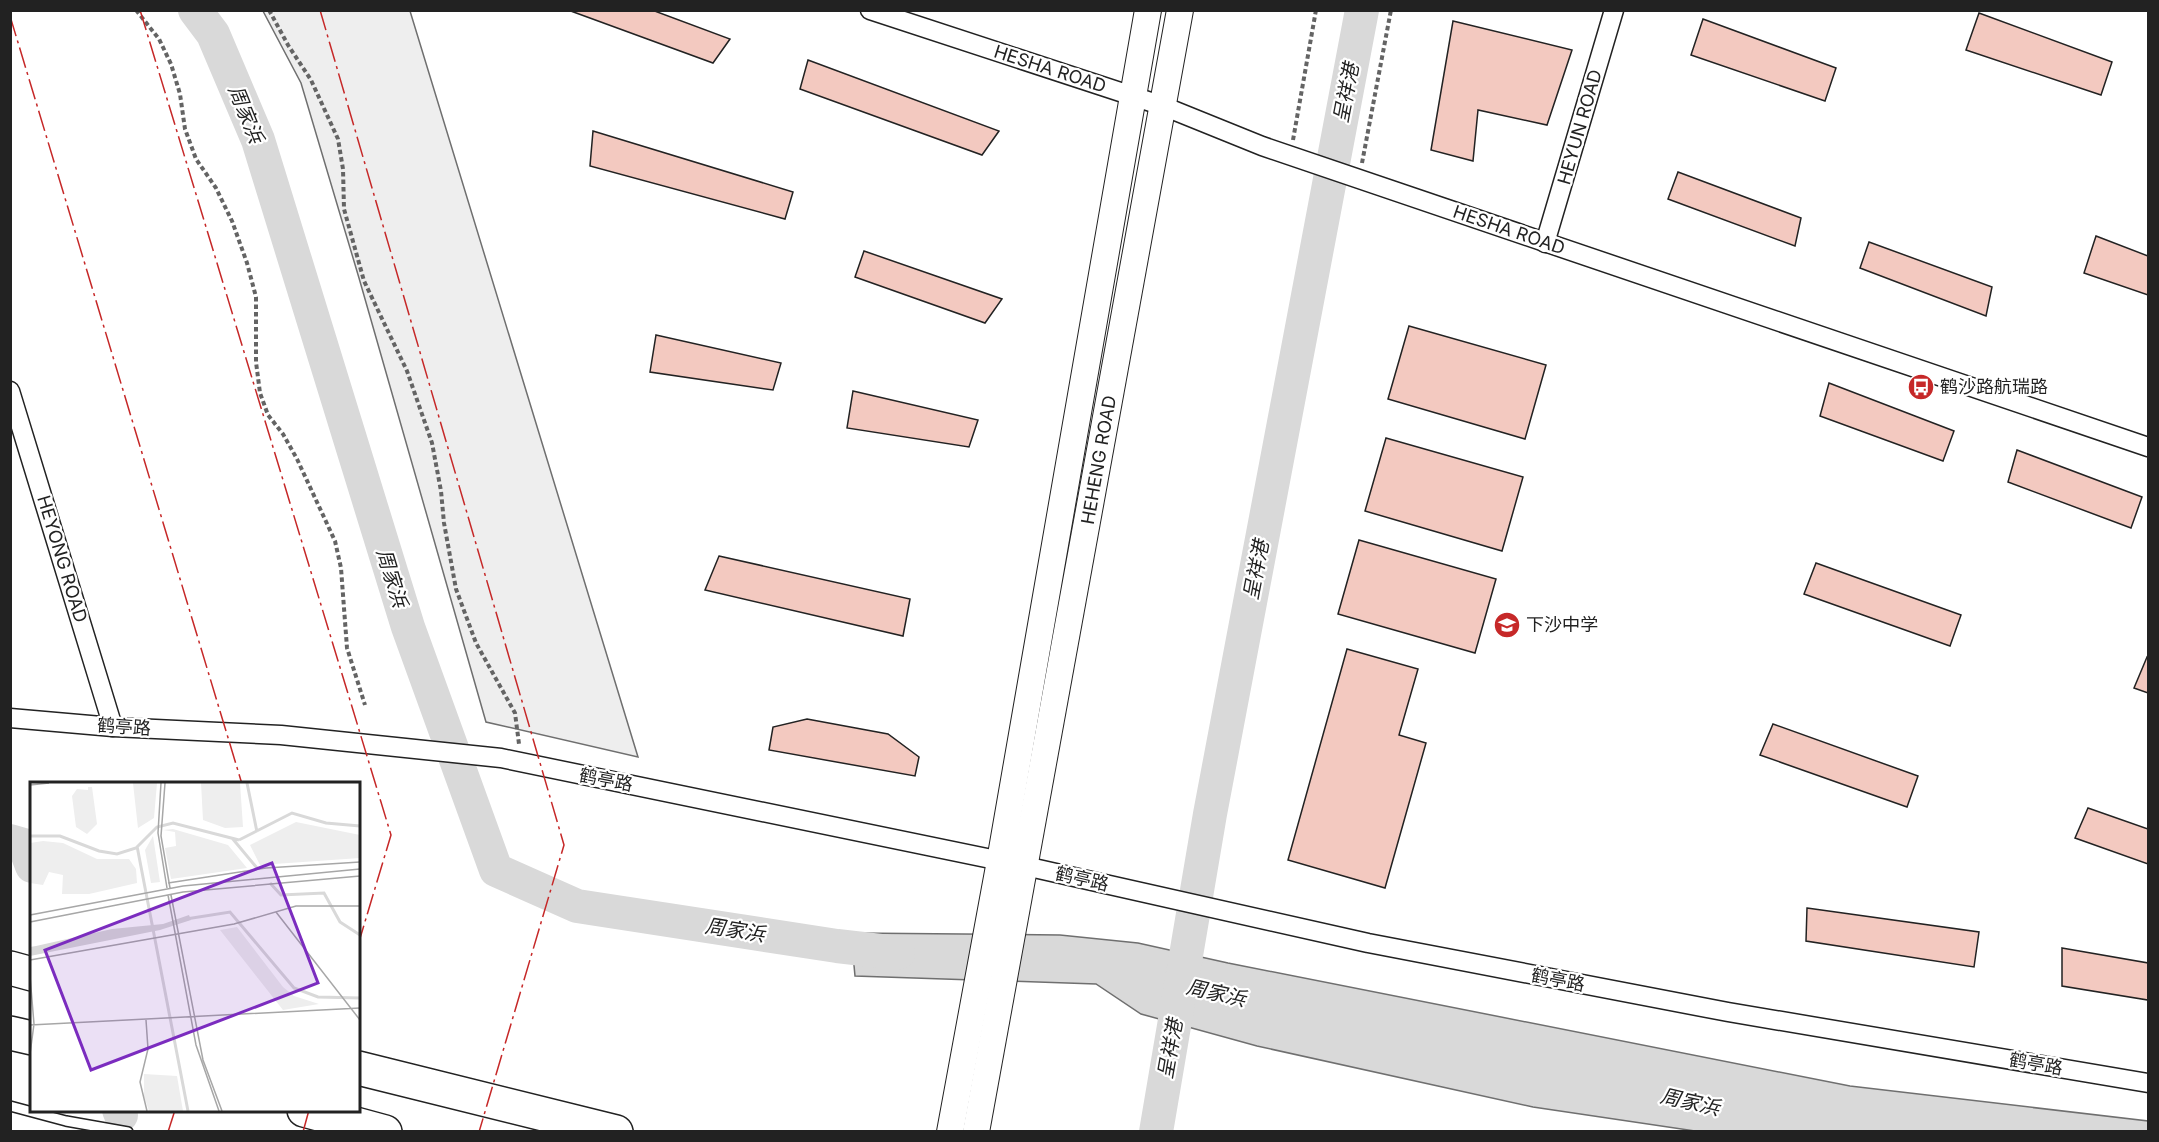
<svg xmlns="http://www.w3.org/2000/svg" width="2159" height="1142" viewBox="0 0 2159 1142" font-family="Inter,'Noto Sans SC',sans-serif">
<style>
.green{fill:#eee;stroke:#6f6f6f;stroke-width:1.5}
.water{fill:#d9d9d9;stroke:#6f6f6f;stroke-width:1.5}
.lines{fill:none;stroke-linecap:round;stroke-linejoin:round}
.river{stroke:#d9d9d9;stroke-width:34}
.building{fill:#f3c9c0;stroke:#222;stroke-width:1.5}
.lane-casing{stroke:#222;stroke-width:12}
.street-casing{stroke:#222;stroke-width:21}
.secondary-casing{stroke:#222;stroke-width:28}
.highway-casing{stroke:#222;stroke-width:36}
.path{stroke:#646464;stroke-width:4;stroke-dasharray:4.5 3;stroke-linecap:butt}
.lane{stroke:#fff;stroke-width:9}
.street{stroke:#fff;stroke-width:18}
.secondary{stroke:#fff;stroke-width:26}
.highway{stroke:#fff;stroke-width:33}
.power{stroke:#c62828;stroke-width:1.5;stroke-dasharray:21 4.5 3 4.5;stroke-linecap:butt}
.labels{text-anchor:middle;stroke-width:4.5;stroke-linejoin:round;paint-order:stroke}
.street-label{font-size:18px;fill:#222;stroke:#fff}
.poi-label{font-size:18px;fill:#222;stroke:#fff;text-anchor:start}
.water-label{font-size:20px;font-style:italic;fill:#222;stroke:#fff}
.inset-river{fill:none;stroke:#d9d9d9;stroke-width:3}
.inset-road{fill:none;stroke:#a7a7a7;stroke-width:1.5}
.view{fill:#7b2cbf;fill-opacity:0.15;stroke:#7b2cbf;stroke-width:3}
.inset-edge{fill:none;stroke:#222;stroke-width:3}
</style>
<rect width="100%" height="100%" fill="#fff"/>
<polygon class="green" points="263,11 410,11 638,757 486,722 359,278 301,83"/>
<polygon class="water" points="851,933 1060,935 1138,943 1228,963 1850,1086 2148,1121 2148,1131 1695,1131 1533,1107 1257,1046 1141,1014 1096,984 855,976"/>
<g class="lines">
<g class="river">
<polyline points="195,10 213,34 258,140 408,627 496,870 577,906 837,946 898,953"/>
<polyline points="10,841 24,845 32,866"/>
<polyline points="119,1110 121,1115"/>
<polyline points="1156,1132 1210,814 1362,10"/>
</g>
</g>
<g class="building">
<polygon points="568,10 652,10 730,39 713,63"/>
<polygon points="1979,13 2112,62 2101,95 1966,50"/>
<polygon points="1703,19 1836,68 1825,101 1691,55"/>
<polygon points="1453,21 1572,50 1547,125 1478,110 1473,161 1431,150"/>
<polygon points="808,60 999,131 982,155 800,89"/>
<polygon points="593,131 793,192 785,219 590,166"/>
<polygon points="1678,172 1801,218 1795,246 1668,199"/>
<polygon points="2096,236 2148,256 2148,295 2084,273"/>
<polygon points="1869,242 1992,287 1986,316 1860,268"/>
<polygon points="864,251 1002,299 985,323 855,277"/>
<polygon points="1409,326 1546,365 1525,439 1388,399"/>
<polygon points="656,335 781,363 773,390 650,372"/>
<polygon points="1829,383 1954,431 1943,461 1820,416"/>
<polygon points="853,391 978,420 969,447 847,428"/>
<polygon points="1386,438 1523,477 1502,551 1365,511"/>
<polygon points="2017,450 2142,497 2131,528 2008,482"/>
<polygon points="1359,540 1496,579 1475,653 1338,614"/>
<polygon points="719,556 910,599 903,636 705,590"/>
<polygon points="1816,563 1961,615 1950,646 1804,594"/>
<polygon points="1347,649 1418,669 1399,735 1426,743 1385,888 1288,860"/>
<polygon points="2147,657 2148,658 2148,693 2134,688"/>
<polygon points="807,719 888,734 919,757 915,776 769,750 773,727"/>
<polygon points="1773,724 1918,776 1907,807 1760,755"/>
<polygon points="2088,808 2148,829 2148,864 2075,838"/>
<polygon points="1807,908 1979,932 1974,967 1806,941"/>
<polygon points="2062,948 2148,963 2148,1000 2062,986"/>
</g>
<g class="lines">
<defs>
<polyline id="lane" points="10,1106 66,1121 128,1132"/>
<g id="street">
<polyline points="870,10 1163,106 1262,146 2148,447"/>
<polyline points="1545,243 1614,10"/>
<polyline points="10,391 113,727"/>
<polyline points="10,718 113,727 281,735 501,758 1025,866 1368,943 1728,1012 2148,1083"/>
</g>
<g id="secondary">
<polyline points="950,1132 1000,861 1148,10"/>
<polyline points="976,1132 1180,10"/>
</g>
<g id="highway">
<polyline points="10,968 32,974"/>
<polyline points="10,1033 32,1038"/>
<polyline points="358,1068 616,1132"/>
<polyline points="304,1110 385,1132"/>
</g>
</defs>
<use href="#lane" class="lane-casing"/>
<use href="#street" class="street-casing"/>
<use href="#secondary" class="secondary-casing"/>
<use href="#highway" class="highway-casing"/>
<g class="path">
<polyline points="136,10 159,39 171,64 180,94 185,129 196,159 216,188 232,221 247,263 256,297 256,362 260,393 268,415 283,434 297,459 335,541 341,568 347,648 365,705"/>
<polyline points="269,10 288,45 311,80 338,139 343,169 344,209 364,281 407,371 432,443 441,491 444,523 456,589 476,643 515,713 519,744"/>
<polyline points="1293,140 1316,10"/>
<polyline points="1362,163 1391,10"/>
</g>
<use href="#lane" class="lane"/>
<use href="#street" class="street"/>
<use href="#secondary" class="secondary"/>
<use href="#highway" class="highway"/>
<g class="power">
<polyline points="140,10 391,835 358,945"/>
<polyline points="320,10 564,845 479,1132"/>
<polyline points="10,16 242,784"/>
<polyline points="168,1132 175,1110"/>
<polyline points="303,1132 309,1110"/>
</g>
</g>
<defs>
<symbol id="bus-disc" viewBox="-11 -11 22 22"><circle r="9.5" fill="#c62828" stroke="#fff"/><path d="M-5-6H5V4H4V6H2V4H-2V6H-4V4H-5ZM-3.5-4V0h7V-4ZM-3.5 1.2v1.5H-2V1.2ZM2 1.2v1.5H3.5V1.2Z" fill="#fff"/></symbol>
<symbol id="school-disc" viewBox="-11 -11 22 22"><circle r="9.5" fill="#c62828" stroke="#fff"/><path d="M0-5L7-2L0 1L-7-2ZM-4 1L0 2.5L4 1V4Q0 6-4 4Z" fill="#fff"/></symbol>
</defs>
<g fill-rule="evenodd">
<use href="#bus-disc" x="1906" y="372" width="30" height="30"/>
<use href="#school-disc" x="1492" y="610" width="30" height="30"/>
</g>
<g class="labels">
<g class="street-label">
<text transform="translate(1050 69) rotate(18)" y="6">HESHA ROAD</text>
<text transform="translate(1580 127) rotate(-74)" y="6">HEYUN ROAD</text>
<text transform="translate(1509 230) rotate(19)" y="6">HESHA ROAD</text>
<text transform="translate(1099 460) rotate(-80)" y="6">HEHENG ROAD</text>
<text transform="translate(62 559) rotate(73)" y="6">HEYONG ROAD</text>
<text transform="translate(124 727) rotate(4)" y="6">鹤亭路</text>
<text transform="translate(606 780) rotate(11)" y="6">鹤亭路</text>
<text transform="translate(1082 879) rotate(13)" y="6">鹤亭路</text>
<text transform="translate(1558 980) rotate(11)" y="6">鹤亭路</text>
<text transform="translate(2036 1064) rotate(10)" y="6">鹤亭路</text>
</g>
<g class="poi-label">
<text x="1940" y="393">鹤沙路航瑞路</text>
<text x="1526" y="631">下沙中学</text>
</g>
<g class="water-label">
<text transform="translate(1346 93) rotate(-79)" y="7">呈祥港</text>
<text transform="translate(246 114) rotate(68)" y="7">周家浜</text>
<text transform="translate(1256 570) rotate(-79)" y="7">呈祥港</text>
<text transform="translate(392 578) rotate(73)" y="7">周家浜</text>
<text transform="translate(735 930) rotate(9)" y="7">周家浜</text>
<text transform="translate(1216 993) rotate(13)" y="7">周家浜</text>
<text transform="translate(1170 1049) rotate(-80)" y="7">呈祥港</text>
<text transform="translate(1690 1102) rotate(13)" y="7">周家浜</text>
</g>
</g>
<g transform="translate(30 782)">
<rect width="330" height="330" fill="#fff"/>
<path d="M103,1h24l-3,35 -16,10zM171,1h39l3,44 -18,1 -22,-8zM58,5h4l5,37 -10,10 -11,-7 -4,-31 5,-7 11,1zM266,40l64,13v23l-100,7 -10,-20zM143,47l55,16 19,23 -76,11 -6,-31 11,-2 -1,-14 -12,-2zM123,54l7,46 -9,1 -6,-33zM13,59l20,2 34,16h32l7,10 1,14 -48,11h-27l1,-19 -14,-3 -6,13 -13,-2v-40zM207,145l46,60 11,9 25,8 -36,6 -63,-80zM114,292l33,2 6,35h-34l-5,-15z" fill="#eee"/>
<path d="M159,133l2,5 -31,10 -130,26v-9l6,-1 76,-17 51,-5z" fill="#d9d9d9"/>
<path class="inset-river" d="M217,1l10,49M0,54h30l39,15 18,3 19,-6 21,-21 16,-4 66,17M202,56l25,30M209,58l53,-27 34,10 34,3M107,64l51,265M240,101l11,12 43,-2 16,29 20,13M156,137l44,-7 64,76 24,9 42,1"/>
<path class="inset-road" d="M131,1l-3,50 9,55M135,1l-4,53 9,52M0,3l19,-2M138,101l98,-15 94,-6M138,113l28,150 23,66M141,113l32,165 19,51M246,130l84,108M0,133l153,-29 177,-17M0,140l153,-30 177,-16M0,178l204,-36 62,-18h64M0,194l4,48 -4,30M116,238l2,29 -8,33 7,29M0,243l330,-17"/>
<path class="view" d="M242,81l46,120 -227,87 -46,-120z"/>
<rect width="330" height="330" class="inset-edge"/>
</g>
<rect width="2159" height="1142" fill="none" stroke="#222222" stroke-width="24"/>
</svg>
